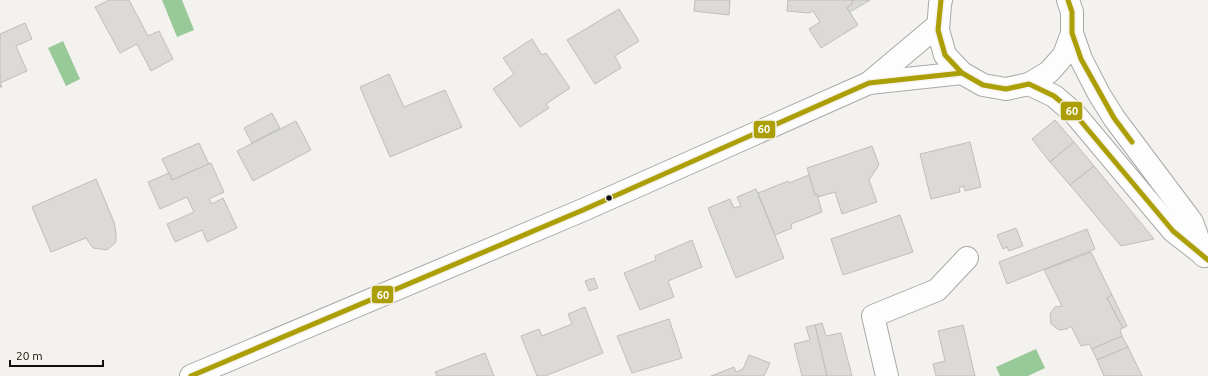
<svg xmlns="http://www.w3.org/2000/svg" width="1208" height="376" viewBox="0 0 1208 376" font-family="Ubuntu,sans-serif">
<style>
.water{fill:#97ca98}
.building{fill:#dbdad8;stroke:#bfbebc}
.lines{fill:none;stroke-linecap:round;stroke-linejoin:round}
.street-casing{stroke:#aba9a8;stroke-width:24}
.secondary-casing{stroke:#aba9a8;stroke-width:24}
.street{stroke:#fdfdfd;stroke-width:22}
.secondary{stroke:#fdfdfd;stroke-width:22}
.bus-1-casing{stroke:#f6f3ed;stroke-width:8}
.bus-1{stroke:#ab9f05;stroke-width:5}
.bus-dot{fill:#100f0d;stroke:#f6f3ed;stroke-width:1.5}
.line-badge{stroke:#f6f3ed;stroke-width:1.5}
.badge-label{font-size:11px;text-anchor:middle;font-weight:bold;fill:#fff}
</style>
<rect width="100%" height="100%" fill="#f4f2ef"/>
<g class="water">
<polygon points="162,0 182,0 194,30 177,37"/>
<polygon points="63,41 80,79 66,86 48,48"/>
<polygon points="1036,349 1045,368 1028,376 1000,376 996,367"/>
</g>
<g class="building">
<polygon points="109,0 129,0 148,36 159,31 173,59 151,71 137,44 120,53 95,7"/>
<polygon points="695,0 730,0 729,15 694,11"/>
<polygon points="788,0 853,0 852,4 847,8 858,25 821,48 809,29 820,22 813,11 809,13 787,11"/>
<polygon points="853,0 870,0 850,12 847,8 852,4"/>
<polygon points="619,9 639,41 615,56 621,68 595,84 567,40"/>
<polygon points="25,23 32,39 16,46 27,71 0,83 2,87 0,87 0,34"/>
<polygon points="532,39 542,55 546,53 570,88 546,104 549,108 520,127 493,89 514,74 503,58"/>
<polygon points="389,74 404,107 445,90 462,127 390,157 360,87"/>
<polygon points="272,113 280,128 252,143 244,128"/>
<polygon points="1055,120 1074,142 1050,162 1032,139"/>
<polygon points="296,121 311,150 253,181 237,151"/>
<polygon points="970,142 981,187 965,191 964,186 959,188 960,192 931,199 920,154"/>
<polygon points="1074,142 1094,166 1070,185 1050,162"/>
<polygon points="199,143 209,164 172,180 162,159"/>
<polygon points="872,146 879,165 869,180 877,202 842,214 835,192 818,197 817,194 815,195 807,168"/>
<polygon points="211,163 224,192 209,199 212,204 223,198 237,228 207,242 202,230 175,242 167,224 194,212 187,197 160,209 148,182 169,173 172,180"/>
<polygon points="1094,166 1154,239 1121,246 1070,185"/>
<polygon points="809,175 815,195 817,194 822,212 791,224 792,228 775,235 758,193 788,181 789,183"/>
<polygon points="96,179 114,222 116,233 116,242 107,250 93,248 86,238 51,252 32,207"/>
<polygon points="756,189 784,258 736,278 708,208 730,199 734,208 741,206 737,197"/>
<polygon points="900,215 913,252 843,275 831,239"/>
<polygon points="1016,228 1023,246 1009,251 1007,247 1003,249 997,235"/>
<polygon points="1087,229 1095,249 1007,284 999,262"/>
<polygon points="692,240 702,267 668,281 674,297 640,310 624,273 656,260 655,256"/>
<polygon points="1091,252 1112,295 1107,298 1123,328 1120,330 1122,336 1092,349 1089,344 1081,346 1071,326 1067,329 1059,330 1051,324 1050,314 1052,311 1055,307 1062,306 1044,270"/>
<polygon points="594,278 598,288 589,291 585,281"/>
<polygon points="1112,295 1127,326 1123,328 1107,298"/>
<polygon points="585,307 603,353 545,376 537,376 521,336 539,329 542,336 572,324 568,314"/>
<polygon points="669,319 682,358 632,373 617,336"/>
<polygon points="822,323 826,336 841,333 852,376 827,376 815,325"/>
<polygon points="815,325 827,376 802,376 794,344 810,340 806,327"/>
<polygon points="963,325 975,376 936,376 933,364 945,361 938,331"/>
<polygon points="1122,336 1128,347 1097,360 1092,349"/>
<polygon points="1128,347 1142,376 1104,376 1097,360"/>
<polygon points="485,353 494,376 437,376 435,372"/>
<polygon points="749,355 770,363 764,376 711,376 734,367 736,372 743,369"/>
</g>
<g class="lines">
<defs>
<polyline id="street" points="887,376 873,316 937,290 967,258"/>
<g id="secondary">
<polyline points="941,0 940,4 938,30 945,55 962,73 983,85 1006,89 1029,84 1049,72 1064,55 1072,33 1072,12 1068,0"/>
<polyline points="1072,33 1081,59 1099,94 1114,118 1192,222 1204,256"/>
<polyline points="869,83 938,25"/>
<polyline points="1029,84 1054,96 1074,113 1173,231 1205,256"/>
<polyline points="191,376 583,210 869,83 962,73"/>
</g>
</defs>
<use href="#street" class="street-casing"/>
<use href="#secondary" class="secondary-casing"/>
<use href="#street" class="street"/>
<use href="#secondary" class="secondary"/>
<defs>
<g id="bus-1">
<polyline points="941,0 938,30 945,55 962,73 983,85 1006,89 1029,84 1054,96 1074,113 1173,231 1208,260"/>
<polyline points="1068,0 1072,12 1072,33 1081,59 1114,118 1132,142"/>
<polyline points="191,376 583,210 869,83 962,73"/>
</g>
</defs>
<use href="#bus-1" class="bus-1-casing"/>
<use href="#bus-1" class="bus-1"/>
</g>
<circle class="bus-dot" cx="609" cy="198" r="3.5"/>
<g class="line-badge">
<rect x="1060" y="101" width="23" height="20" rx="4" fill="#ab9f05"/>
<rect x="753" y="120" width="23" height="19" rx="4" fill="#ab9f05"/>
<rect x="371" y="285" width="23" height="19" rx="4" fill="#ab9f05"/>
</g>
<g class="badge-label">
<text x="1072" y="115">60</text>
<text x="764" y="133">60</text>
<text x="383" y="299">60</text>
</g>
<path d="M10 360v6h93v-6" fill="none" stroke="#100f0d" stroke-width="2"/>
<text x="16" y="360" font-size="12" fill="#100f0d" stroke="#f6f3ed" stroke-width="3" paint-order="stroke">20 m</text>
</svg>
